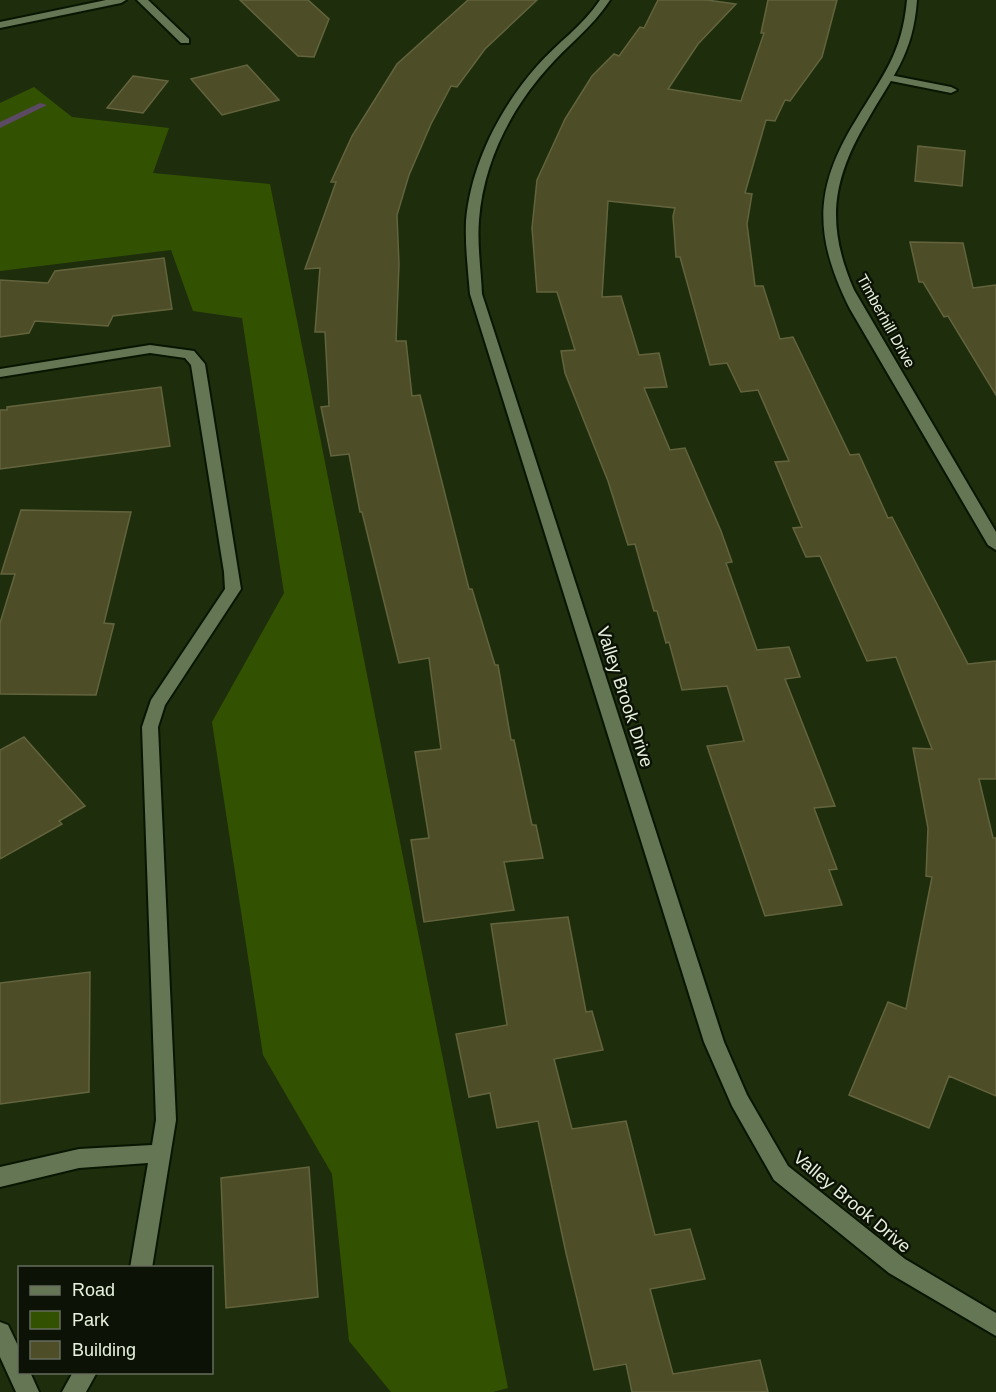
<svg xmlns="http://www.w3.org/2000/svg" width="996" height="1392" viewBox="0 0 996 1392" font-family="Helvetica,sans-serif">
<style>
.green{fill:#335201}
.lines{fill:none;stroke-linecap:round;stroke-linejoin:round}
.stream{fill:#5c4a65;fill-rule:evenodd}
.building{fill:#4d4e28;stroke:#63643d;stroke-width:1.5}
.service-casing{stroke:#081500;stroke-width:4}
.minor-casing{stroke:#081500;stroke-width:4}
.tertiary-casing{stroke:#081500;stroke-width:4}
.service{fill:#647653;fill-rule:evenodd}
.minor{fill:#647653;fill-rule:evenodd}
.tertiary{fill:#647653;fill-rule:evenodd}
.labels{text-anchor:middle;stroke-width:5;stroke-linejoin:round;paint-order:stroke}
.far-street-label{font-size:15px;fill:#e7f1dd;stroke:#0c1306}
.street-label{font-size:18px;fill:#e7f1dd;stroke:#0c1306}
</style>
<rect width="100%" height="100%" fill="#1e2d0c"/>
<polygon class="green" points="34,87 72,117 169,128 153,173 270,184 508,1388 493,1392 391,1392 349,1341 332,1174 263,1055 212,722 284,593 242,318 193,311 171,250 0,271 0,103"/>
<g class="lines">
<polygon class="stream" points="40,103 47,105 0,128 0,122"/>
</g>
<g class="building">
<polygon points="240,0 308,0 329,19 314,57 298,56"/>
<polygon points="468,0 537,0 485,49 457,87 451,86 431,124 409,175 397,215 399,264 396,341 406,341 412,396 420,395 469,589 472,589 495,665 498,665 511,740 514,740 532,825 536,825 543,858 504,862 514,910 424,922 411,840 429,838 415,752 441,749 429,658 399,663 362,512 360,512 349,454 331,456 321,407 329,406 325,332 315,332 320,268 305,269 336,182 331,182 352,136 397,64"/>
<polygon points="658,0 707,0 736,4 698,44 668,89 741,101 764,33 761,33 768,0 837,0 822,57 790,101 785,100 775,121 766,120 745,193 752,194 747,224 755,286 763,286 780,339 793,337 850,455 859,454 888,518 892,517 968,664 996,661 996,779 979,779 993,838 996,838 996,1096 949,1076 929,1128 849,1095 888,1002 906,1009 932,877 926,876 928,828 913,748 932,749 896,657 867,661 820,556 806,557 793,528 802,527 775,462 789,461 758,390 741,392 727,363 710,365 680,257 676,257 673,216 675,208 608,201 602,297 621,296 639,355 659,353 667,387 644,388 670,450 685,448 721,531 732,562 726,563 757,650 789,647 800,677 785,679 835,806 814,808 837,869 829,870 842,905 765,916 707,746 744,741 727,686 682,690 669,642 666,643 657,611 654,611 635,544 628,545 608,481 565,373 561,351 575,350 557,292 537,292 532,228 537,180 565,119 592,76 614,54 619,56 640,27 644,28"/>
<polygon points="247,65 279,100 222,115 191,79"/>
<polygon points="133,76 168,81 143,113 107,108"/>
<polygon points="918,146 965,151 962,186 915,181"/>
<polygon points="910,242 963,243 973,288 996,285 996,395 948,316 944,317 923,282 919,282"/>
<polygon points="164,258 172,309 113,316 108,326 35,321 29,333 0,337 0,280 48,283 55,271"/>
<polygon points="161,387 170,446 0,469 0,410 7,410 7,407"/>
<polygon points="21,510 131,512 104,623 114,624 96,695 0,694 0,623 15,574 1,574"/>
<polygon points="24,737 85,806 59,821 62,824 0,859 0,750"/>
<polygon points="568,917 586,1012 592,1011 603,1050 554,1059 572,1129 626,1121 655,1235 690,1229 705,1279 650,1289 673,1374 760,1360 768,1392 632,1392 626,1364 594,1370 566,1253 538,1121 497,1128 490,1093 469,1097 456,1034 507,1025 491,924"/>
<polygon points="90,972 89,1092 0,1104 0,983"/>
<polygon points="309,1167 318,1297 226,1308 221,1178"/>
</g>
<g class="lines">
<defs>
<g id="service">
<polygon points="890,75 951,87 957,90 951,93 886,80 886,76"/>
<polygon points="150,345 194,351 205,364 241,589 165,705 158,727 176,1120 152,1268 130,1268 148,1163 79,1168 0,1187 0,1167 79,1149 152,1145 156,1120 142,727 151,700 225,589 224,572 191,365 185,358 150,353 0,377 0,369"/>
<polygon points="0,1322 8,1325 20,1350 20,1372 30,1372 39,1392 16,1392 0,1357"/>
<polygon points="73,1372 97,1372 86,1392 62,1392"/>
</g>
<g id="minor">
<polygon points="106,0 126,0 121,3 0,28 0,22"/>
<polygon points="137,0 148,0 189,39 189,43 181,43"/>
<path d="M600,0h10c-18,28 -44,46 -65,71 -36,41 -62,94 -66,149 -2,25 2,49 3,74l242,748 23,53 41,71 117,93 91,54v23l-107,-63 -115,-93 -42,-74 -28,-64 -234,-748c-2,-24 -5,-48 -4,-73 5,-57 34,-113 71,-155 20,-23 46,-40 63,-66z"/>
</g>
<path id="tertiary" d="M907,0h10c-4,55 -24,75 -50,121 -36,60 -41,105 -13,169l142,242v18l-8,-5 -138,-236c-36,-72 -37,-120 6,-189 27,-45 46,-66 51,-120z"/>
</defs>
<use href="#service" class="service-casing"/>
<use href="#minor" class="minor-casing"/>
<use href="#tertiary" class="tertiary-casing"/>
<use href="#service" class="service"/>
<use href="#minor" class="minor"/>
<use href="#tertiary" class="tertiary"/>
</g>
<g class="labels">
<g class="far-street-label">
<text transform="translate(886 321) rotate(61)" y="5">Timberhill Drive</text>
</g>
<g class="street-label">
<text transform="translate(625 697) rotate(72)" y="6">Valley Brook Drive</text>
<text transform="translate(852 1202) rotate(40)" y="6">Valley Brook Drive</text>
</g>
</g>
<rect x="18" y="1266" width="195" height="108" fill="#0c1306" stroke="#646c5c" stroke-width="1.5"/>
<rect x="30" y="1286" width="30" height="9" fill="#647653" stroke="#646c5c" stroke-width="1.5"/>
<text x="72" y="1296" font-size="18" fill="#e7f1dd">Road</text>
<rect x="30" y="1311" width="30" height="18" fill="#335201" stroke="#646c5c" stroke-width="1.5"/>
<text x="72" y="1326" font-size="18" fill="#e7f1dd">Park</text>
<rect x="30" y="1341" width="30" height="18" fill="#4d4e28" stroke="#646c5c" stroke-width="1.5"/>
<text x="72" y="1356" font-size="18" fill="#e7f1dd">Building</text>
</svg>
